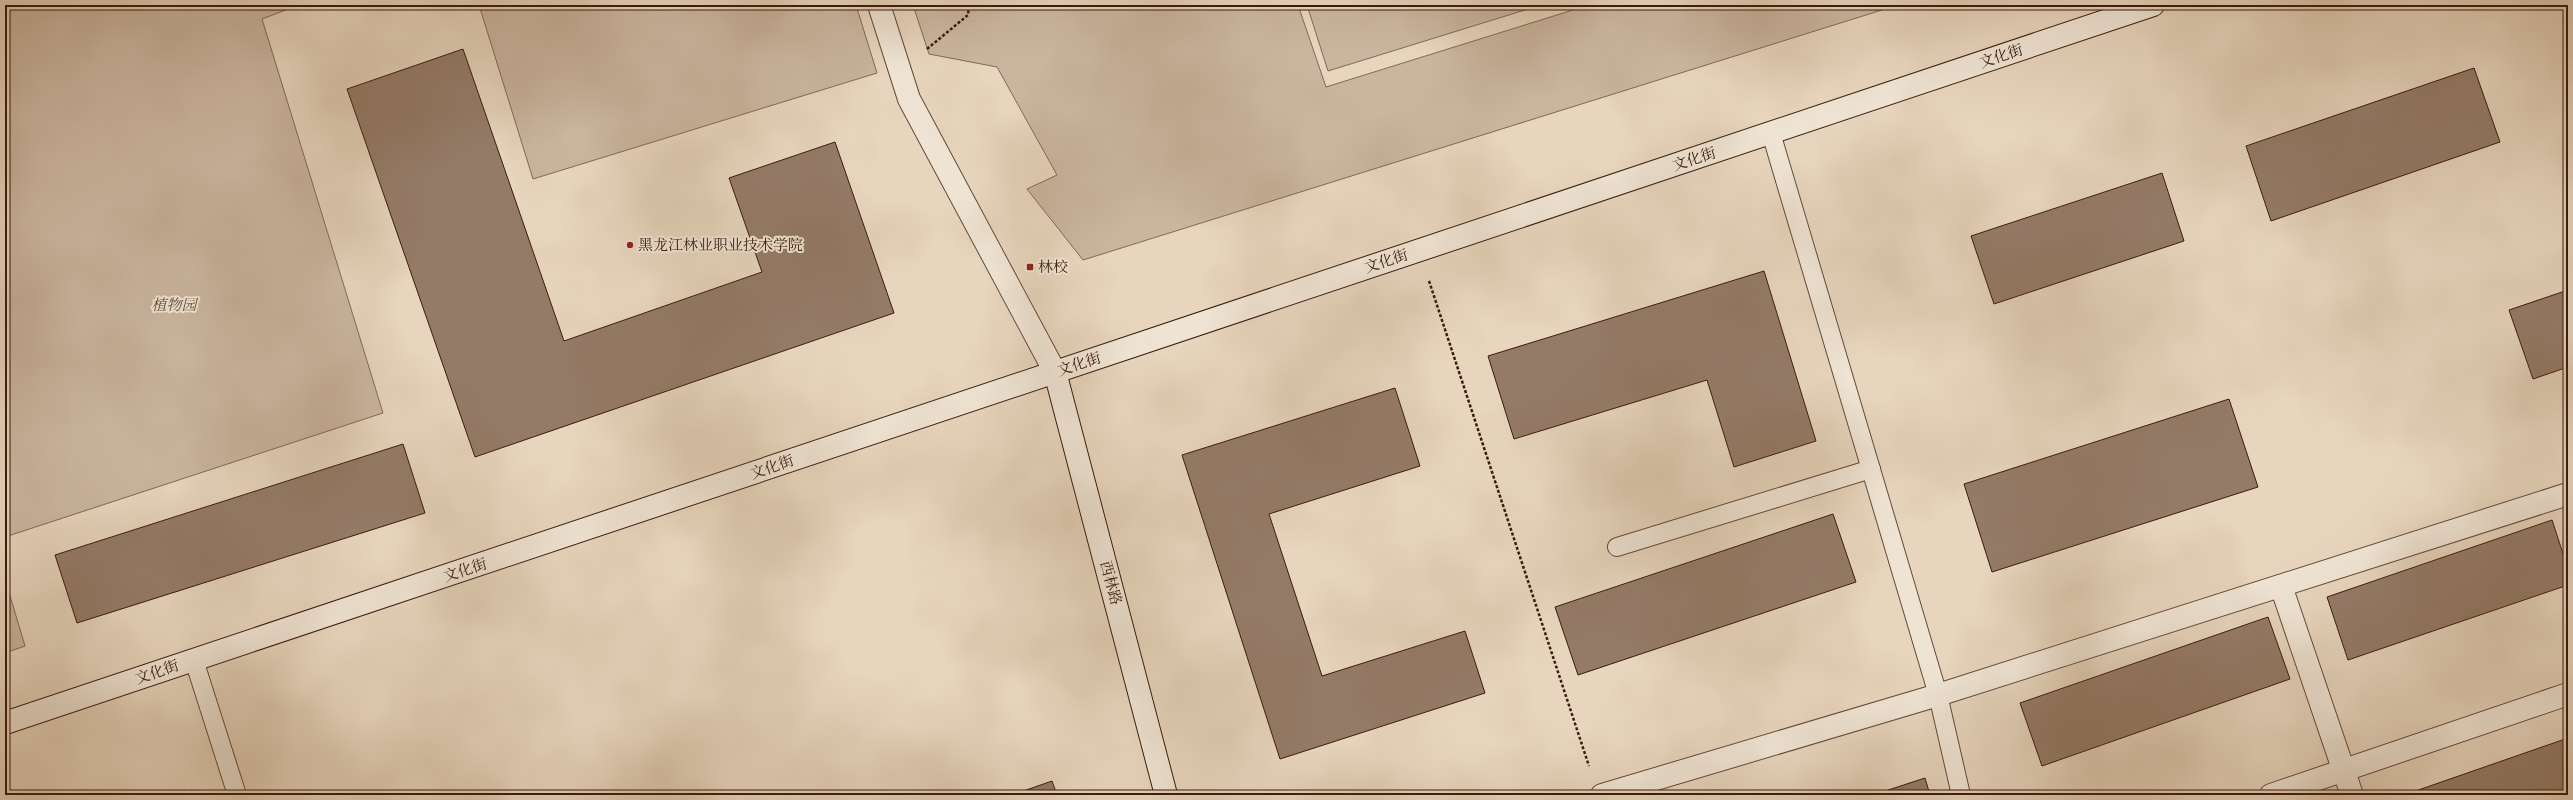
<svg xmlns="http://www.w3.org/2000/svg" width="2573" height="800" viewBox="0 0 2573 800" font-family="'Old Standard TT','Noto Serif SC',serif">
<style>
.green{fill:#cab59f;stroke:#826856}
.building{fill:#947b68;stroke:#3b1a0c}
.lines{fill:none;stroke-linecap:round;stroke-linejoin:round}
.lane-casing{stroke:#664938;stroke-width:20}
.street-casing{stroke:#664938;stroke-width:24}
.secondary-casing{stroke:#3b1a0c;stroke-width:24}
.path{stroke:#3b1a0c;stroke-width:2.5;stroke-dasharray:3 2;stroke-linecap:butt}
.lane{stroke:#efe4d4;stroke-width:18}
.street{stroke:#efe4d4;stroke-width:22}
.secondary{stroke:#efe4d4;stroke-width:22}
.poi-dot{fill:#8f2418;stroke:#efe4d4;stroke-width:1.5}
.labels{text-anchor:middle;stroke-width:4;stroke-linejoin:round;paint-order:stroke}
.street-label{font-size:15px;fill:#3b1a0c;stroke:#efe4d4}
.poi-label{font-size:15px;fill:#3b1a0c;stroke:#efe4d4;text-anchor:start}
.park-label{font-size:15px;font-style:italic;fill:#664838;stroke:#efe4d4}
</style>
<rect width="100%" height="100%" fill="#e7d5bd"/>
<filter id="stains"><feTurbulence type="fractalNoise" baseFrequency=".005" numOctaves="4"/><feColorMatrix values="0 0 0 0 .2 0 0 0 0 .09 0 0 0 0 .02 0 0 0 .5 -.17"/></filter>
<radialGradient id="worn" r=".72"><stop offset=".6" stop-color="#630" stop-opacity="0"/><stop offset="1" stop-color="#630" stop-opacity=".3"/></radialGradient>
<g class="green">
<polygon points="5,5 299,5 262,19 383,413 5,537"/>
<polygon points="479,5 856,5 877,73 533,179"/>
<polygon points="913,5 1298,5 1326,87 1589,5 1898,5 1083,260 1027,189 1057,175 997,67 929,54"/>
<polygon points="1307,5 1541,5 1328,71"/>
<polygon points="5,579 25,646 5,653"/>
</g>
<g class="building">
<polygon points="463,49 564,341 762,272 729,178 835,142 894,313 475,457 347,89"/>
<polygon points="2474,68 2500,142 2271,221 2246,146"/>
<polygon points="2162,173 2184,241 1994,304 1971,236"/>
<polygon points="1764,271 1816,441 1734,467 1707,380 1514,439 1488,356"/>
<polygon points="2568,290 2568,367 2533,379 2509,310"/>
<polygon points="1395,388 1420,466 1269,514 1322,676 1465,631 1485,693 1280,759 1182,455"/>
<polygon points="2229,399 2258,487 1992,572 1964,484"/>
<polygon points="403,444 425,513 77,623 55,555"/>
<polygon points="1833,514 1856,582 1578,675 1555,607"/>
<polygon points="2552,520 2568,569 2568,585 2348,660 2327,597"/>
<polygon points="2268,617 2290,679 2042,766 2020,703"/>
<polygon points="2568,738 2568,795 2404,795"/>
<polygon points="1925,778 1930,795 1873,795"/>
<polygon points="1052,781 1057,795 1012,795"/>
<polygon points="192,790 194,795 176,795"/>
</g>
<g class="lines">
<defs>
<g id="lane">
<polyline points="1771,133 1938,695 1961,795"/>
<polyline points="1617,547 1871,469"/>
<polyline points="194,660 237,795"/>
</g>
<g id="street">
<polyline points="879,5 909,99 1055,372"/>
<polyline points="2281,586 2352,795"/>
<polyline points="1602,795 1938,695 2568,494"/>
<polyline points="2271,795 2568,694"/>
</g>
<g id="secondary">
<polyline points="1055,372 1166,795"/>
<polyline points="5,723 2153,5"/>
</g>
</defs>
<use href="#lane" class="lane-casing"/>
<use href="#street" class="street-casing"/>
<use href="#secondary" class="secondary-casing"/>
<g class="path">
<polyline points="686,5 688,5"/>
<polyline points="927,49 968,15 969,5"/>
<polyline points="1429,281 1589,766"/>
</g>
<use href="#lane" class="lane"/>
<use href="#street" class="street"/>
<use href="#secondary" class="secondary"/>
</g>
<g class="poi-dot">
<circle cx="630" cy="245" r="4"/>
<rect x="1026" y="263" width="8" height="8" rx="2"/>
</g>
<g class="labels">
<g class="street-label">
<text transform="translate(2001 56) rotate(-18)" y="5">文化街</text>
<text transform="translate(1694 159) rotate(-18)" y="5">文化街</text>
<text transform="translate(1386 261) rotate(-18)" y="5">文化街</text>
<text transform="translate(1079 364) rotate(-18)" y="5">文化街</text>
<text transform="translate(772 467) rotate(-19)" y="5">文化街</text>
<text transform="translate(465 570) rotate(-18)" y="5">文化街</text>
<text transform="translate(1111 583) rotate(75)" y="5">西林路</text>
<text transform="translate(157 672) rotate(-19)" y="5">文化街</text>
</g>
<g class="poi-label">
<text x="638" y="250">黑龙江林业职业技术学院</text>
<text x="1038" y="272">林校</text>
</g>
<g class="park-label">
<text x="174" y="310">植物园</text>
</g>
</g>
<rect width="2573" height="800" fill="none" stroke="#e7d5bd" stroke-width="20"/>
<rect x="6" y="6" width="2561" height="788" fill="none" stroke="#3b1a0c" stroke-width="2"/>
<rect x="10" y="10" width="2553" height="780" fill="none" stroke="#3b1a0c"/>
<rect width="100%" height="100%" filter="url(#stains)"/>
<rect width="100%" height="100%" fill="url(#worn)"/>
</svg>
